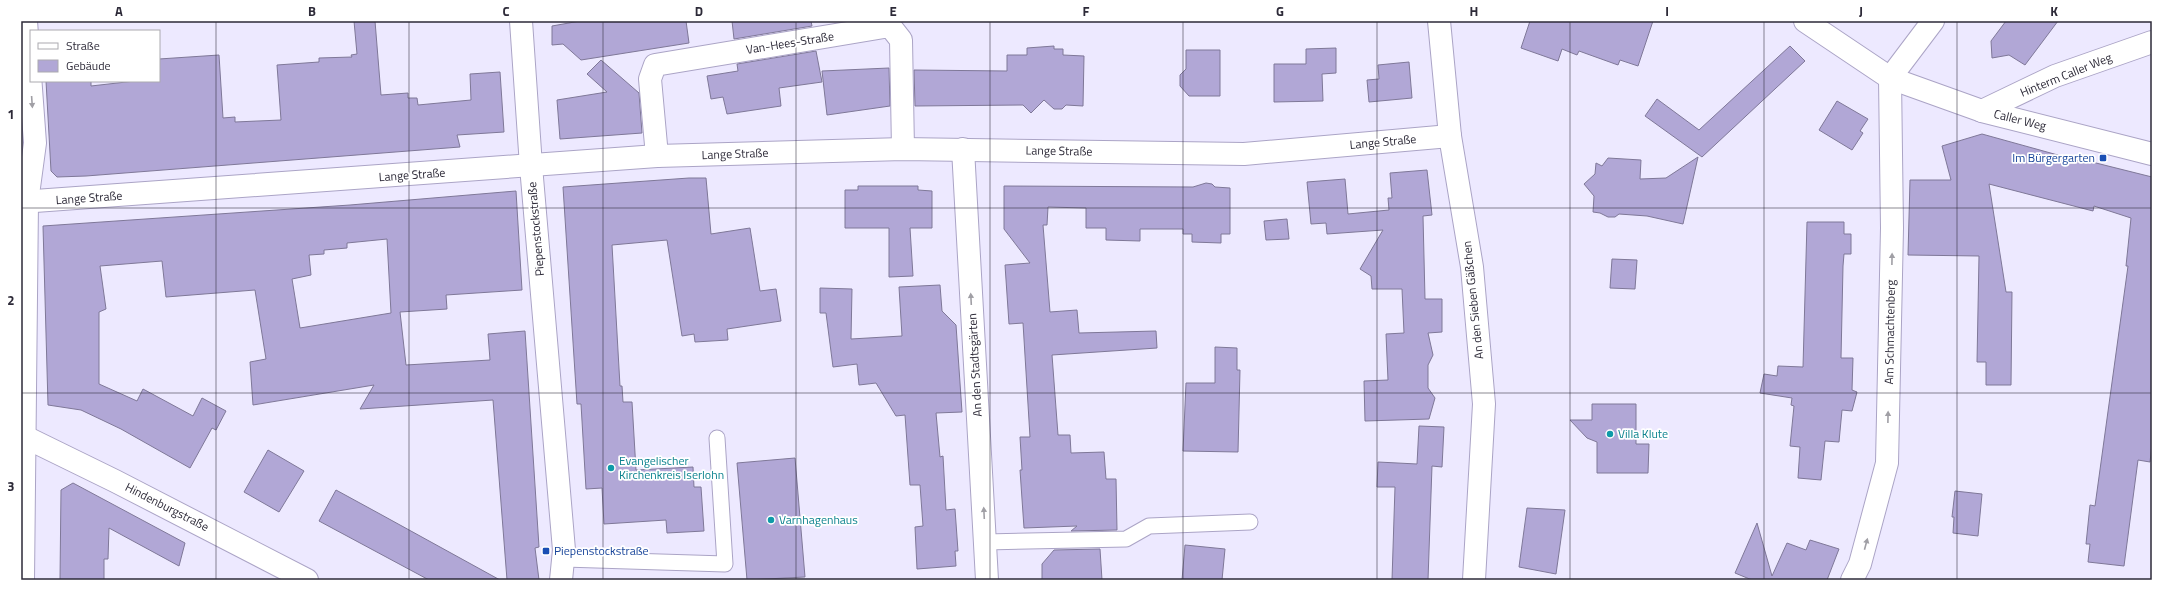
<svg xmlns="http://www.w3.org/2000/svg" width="2173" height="601" viewBox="0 0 2173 601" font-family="'Titillium Web',sans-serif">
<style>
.building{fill:#b1a7d6;stroke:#7f7898;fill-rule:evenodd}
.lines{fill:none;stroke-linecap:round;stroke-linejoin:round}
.service-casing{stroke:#aba4c6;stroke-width:17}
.minor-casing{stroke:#aba4c6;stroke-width:24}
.service{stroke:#fff;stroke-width:15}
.minor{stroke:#fff;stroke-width:22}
.oneway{fill:#a09fa5}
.grid{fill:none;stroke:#2d2a38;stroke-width:1;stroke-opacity:0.55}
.transit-dot{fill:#1a4fb4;stroke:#fff;stroke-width:1.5}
.culture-dot{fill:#0f9aa8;stroke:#fff;stroke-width:1.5}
.labels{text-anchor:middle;stroke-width:3.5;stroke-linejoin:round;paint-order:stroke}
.street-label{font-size:12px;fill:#2d2a38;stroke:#fff}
.transit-label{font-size:12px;fill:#164399;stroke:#fff;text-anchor:end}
.culture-label{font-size:12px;fill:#0d838f;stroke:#fff;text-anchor:start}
.neatline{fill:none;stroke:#2d2a38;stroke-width:1.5}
.grid-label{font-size:13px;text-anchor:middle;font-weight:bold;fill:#2d2a38}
</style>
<rect width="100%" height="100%" fill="#ede9ff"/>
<g class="building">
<polygon points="354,21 375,21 381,95 408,93 408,98 417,98 418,105 471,100 470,74 500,72 504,132 457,135 460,147 434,149 86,176 57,177 51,171 46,81 91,81 91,86 135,81 159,81 159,59 219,55 223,118 235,117 235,122 281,120 277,65 319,62 319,58 352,57 351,55 357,54"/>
<polygon points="580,21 686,21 689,43 581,60 563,44 552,45 552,26"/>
<polygon points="732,21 811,21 812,26 734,39"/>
<polygon points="1530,21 1653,21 1638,66 1620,60 1618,65 1579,51 1577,55 1562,49 1558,61 1521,48"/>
<polygon points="2006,21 2058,21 2025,65 2009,55 1992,58 1991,41"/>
<polygon points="1054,46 1054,49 1063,49 1063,55 1084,56 1083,106 1066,105 1062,109 1054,109 1044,100 1031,113 1023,105 915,106 914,70 1007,71 1007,55 1027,55 1027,48"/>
<polygon points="1790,46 1805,61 1702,157 1645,116 1657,99 1699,130"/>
<polygon points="1336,48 1336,73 1322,74 1323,101 1274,102 1274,64 1306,64 1306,49"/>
<polygon points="1186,50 1220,50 1220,96 1189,96 1180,86 1180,75 1186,69"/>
<polygon points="816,51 822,82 779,88 781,106 727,114 723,97 711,99 707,76 738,71 737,64"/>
<polygon points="601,60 639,93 642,133 560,139 557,100 607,92 587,74"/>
<polygon points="1409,62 1412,98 1369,102 1367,80 1379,79 1378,65"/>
<polygon points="889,68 890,106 827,115 822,71"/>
<polygon points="1837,101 1868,119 1860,131 1863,133 1852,150 1819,130"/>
<polygon points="1982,134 2083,162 2084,160 2152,177 2152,444 2150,462 2138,460 2124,566 2088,562 2090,544 2086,544 2090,505 2095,506 2128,266 2126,266 2131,218 2094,206 2093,211 1989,184 2006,292 2012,292 2011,385 1986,385 1986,362 1977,362 1979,256 1908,255 1910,180 1951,180 1942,146"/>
<polygon points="1698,157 1683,224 1647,216 1619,214 1615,217 1608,217 1600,213 1593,212 1594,196 1584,184 1595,174 1596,163 1602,166 1608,158 1641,160 1640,179 1666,178"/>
<polygon points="1427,170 1432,215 1423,216 1425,299 1442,299 1442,332 1428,333 1433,355 1428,365 1428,388 1435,398 1429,419 1365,421 1364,381 1388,380 1386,334 1404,333 1402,289 1372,289 1371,276 1360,269 1383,230 1327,234 1326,223 1311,224 1307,182 1345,179 1348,214 1389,210 1388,198 1392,198 1390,173"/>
<polygon points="689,178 706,178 711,234 750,228 760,291 776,289 781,321 727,329 728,340 695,342 694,334 682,336 667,240 612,245 620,386 622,386 623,402 632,402 636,470 693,467 694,487 701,487 704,531 667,533 666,520 604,524 602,488 586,489 581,404 577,404 563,187"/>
<polygon points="1206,183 1212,184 1215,187 1230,188 1230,234 1221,234 1221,243 1192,242 1192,234 1183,234 1183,229 1140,229 1140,241 1106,240 1106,228 1086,228 1086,208 1048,207 1047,225 1043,225 1050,312 1077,310 1079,333 1156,331 1157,348 1052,355 1058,435 1070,435 1071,453 1104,452 1106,479 1116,479 1117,530 1071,531 1077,526 1024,528 1020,470 1022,470 1020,437 1030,437 1023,323 1009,324 1005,265 1030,263 1004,229 1004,186 1193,187"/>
<polygon points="858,186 918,186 918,190 932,191 932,228 910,228 913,276 889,277 889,228 845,228 845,190 858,190"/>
<path d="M516,191l6,99 -76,5 1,14 -47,3 6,53 84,-5 -2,-26 37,-3 14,216 -4,1 4,32h-32l-14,-180 -133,9 14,-24 -121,20 -3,-43 16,-3 -11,-69 -89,7 -4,-36 -62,5 6,43 -7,3v72l38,17 6,-12 50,27 9,-18 24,13 -10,19 -4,-2 -22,40 -69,-39 -40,-19 -33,-5 -5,-179 307,-21zM387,239l4,74 -91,15 -8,-49 19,-4 -2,-20 15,-1v-4l23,-2v-5z"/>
<polygon points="1287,219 1289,239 1266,240 1264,221"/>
<polygon points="1807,222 1844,222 1844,234 1851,234 1851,254 1844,254 1843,266 1841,358 1853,358 1852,390 1857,392 1852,411 1842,410 1839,442 1825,441 1821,480 1798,478 1800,447 1790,446 1794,406 1791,405 1792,398 1760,393 1764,374 1777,376 1778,366 1803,367"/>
<polygon points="1612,259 1637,260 1635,289 1610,288"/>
<polygon points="940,285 942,311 956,325 962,412 936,413 940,457 943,456 946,510 955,509 958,551 955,551 956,566 917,569 915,527 923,526 920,485 910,485 905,415 896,416 876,383 859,385 857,364 833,367 826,313 820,313 820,288 852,289 851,339 902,336 899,287"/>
<polygon points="1215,347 1237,348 1237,370 1240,370 1238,452 1183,451 1186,383 1215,383"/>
<polygon points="1592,404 1636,404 1636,444 1649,444 1648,473 1597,473 1597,442 1587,438 1570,420 1592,420"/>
<polygon points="1419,426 1444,427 1442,467 1432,466 1428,580 1392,580 1395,487 1377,487 1378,462 1417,464"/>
<polygon points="268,450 304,471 279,512 244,492"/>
<polygon points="795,458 805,577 747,580 737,463"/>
<polygon points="73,483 185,543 179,566 109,528 108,559 104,559 104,580 60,580 61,490"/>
<polygon points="336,490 380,514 500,580 429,580 319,521"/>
<polygon points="1955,491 1982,494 1978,536 1953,533 1954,517 1952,517"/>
<polygon points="1527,508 1565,510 1556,574 1519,567"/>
<polygon points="1757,523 1772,576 1787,543 1806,550 1810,540 1839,549 1827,580 1752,580 1735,573"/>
<polygon points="1185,545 1225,549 1222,580 1182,580"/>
<polygon points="1100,549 1102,580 1042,580 1042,564 1054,550"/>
</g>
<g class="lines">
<defs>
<g id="service">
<polyline points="985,542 1126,539 1149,526 1250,522"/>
<polyline points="564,559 725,564 717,438"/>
</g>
<g id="minor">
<polyline points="521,21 531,166 564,550 561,580"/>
<polyline points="1439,21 1450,136 1472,267 1484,404 1474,580"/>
<polyline points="1805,21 1890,78 1982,111 2152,154"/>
<polyline points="1890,78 1933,21"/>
<polyline points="1982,111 2055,76 2152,42"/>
<polyline points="963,149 987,580"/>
<polyline points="657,156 650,79 655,65 890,26 901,40 903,149"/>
<polyline points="21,202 657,156 903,149 1244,154 1450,136"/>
<polyline points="21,435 115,481 307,580"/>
<polyline points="23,580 27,202 35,143 26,21"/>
<polyline points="1852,580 1860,564 1887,463 1892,228 1890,78"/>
</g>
</defs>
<use href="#service" class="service-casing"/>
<use href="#minor" class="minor-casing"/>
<use href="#service" class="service"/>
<use href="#minor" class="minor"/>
</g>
<defs><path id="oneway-solid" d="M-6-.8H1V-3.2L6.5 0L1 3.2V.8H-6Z"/></defs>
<g class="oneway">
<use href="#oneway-solid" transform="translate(32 102) rotate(86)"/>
<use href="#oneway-solid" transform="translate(1892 259) rotate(-89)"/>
<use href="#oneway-solid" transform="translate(971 299) rotate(-93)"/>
<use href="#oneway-solid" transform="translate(1888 417) rotate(-89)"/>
<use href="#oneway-solid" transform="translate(984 513) rotate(-93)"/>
<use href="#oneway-solid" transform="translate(1866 544) rotate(-75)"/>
</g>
<path class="grid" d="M216,21v559M409,21v559M603,21v559M796,21v559M990,21v559M1183,21v559M1377,21v559M1570,21v559M1764,21v559M1957,21v559M21,208h2131M21,393h2131"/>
<g class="transit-dot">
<rect x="2099" y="154" width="8" height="8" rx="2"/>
<rect x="542" y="547" width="8" height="8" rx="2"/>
</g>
<g class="culture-dot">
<circle cx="1610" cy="434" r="4"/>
<circle cx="611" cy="468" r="4"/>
<circle cx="771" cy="520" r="4"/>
</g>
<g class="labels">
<g class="street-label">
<text transform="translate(790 43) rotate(-9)" y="4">Van-Hees-Straße</text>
<text transform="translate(2066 75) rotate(-22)" y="4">Hinterm Caller Weg</text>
<text transform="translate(2020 120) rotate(14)" y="4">Caller Weg</text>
<text transform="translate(1383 142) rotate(-5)" y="4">Lange Straße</text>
<text transform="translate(1059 151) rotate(1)" y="4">Lange Straße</text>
<text transform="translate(735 154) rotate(-2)" y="4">Lange Straße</text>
<text transform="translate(412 175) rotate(-4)" y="4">Lange Straße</text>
<text transform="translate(89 198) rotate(-4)" y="4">Lange Straße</text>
<text transform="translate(536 229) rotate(-95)" y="4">Piepenstockstraße</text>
<text transform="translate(1473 300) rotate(-96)" y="4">An den Sieben Gäßchen</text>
<text transform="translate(1890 332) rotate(-89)" y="4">Am Schmachtenberg</text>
<text transform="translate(975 365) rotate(-93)" y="4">An den Stadtsgärten</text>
<text transform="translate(167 507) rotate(27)" y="4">Hindenburgstraße</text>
</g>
<g class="transit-label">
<text x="2095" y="162">Im Bürgergarten</text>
<text x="554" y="555" text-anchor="start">Piepenstockstraße</text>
</g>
<g class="culture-label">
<text x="1618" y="438">Villa Klute</text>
<text x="619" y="465">Evangelischer<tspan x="619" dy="14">Kirchenkreis Iserlohn</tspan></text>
<text x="779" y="524">Varnhagenhaus</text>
</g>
</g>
<rect width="2173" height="601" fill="none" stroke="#ffffff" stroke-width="44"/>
<rect x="30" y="30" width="130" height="52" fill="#ffffff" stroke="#abaaaf"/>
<rect x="38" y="43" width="20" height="6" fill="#ffffff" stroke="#abaaaf"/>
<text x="66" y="50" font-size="12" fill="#2d2a38">Straße</text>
<rect x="38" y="60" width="20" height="12" fill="#b1a7d6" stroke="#abaaaf"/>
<text x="66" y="70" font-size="12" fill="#2d2a38">Gebäude</text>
<rect x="22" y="22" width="2129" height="557" class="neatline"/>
<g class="grid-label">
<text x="119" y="16">A</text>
<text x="312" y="16">B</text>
<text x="506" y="16">C</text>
<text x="699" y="16">D</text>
<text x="893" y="16">E</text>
<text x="1086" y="16">F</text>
<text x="1280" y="16">G</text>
<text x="1474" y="16">H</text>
<text x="1667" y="16">I</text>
<text x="1861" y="16">J</text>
<text x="2054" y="16">K</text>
<text x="11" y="119">1</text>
<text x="11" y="305">2</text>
<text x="11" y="491">3</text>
</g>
</svg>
